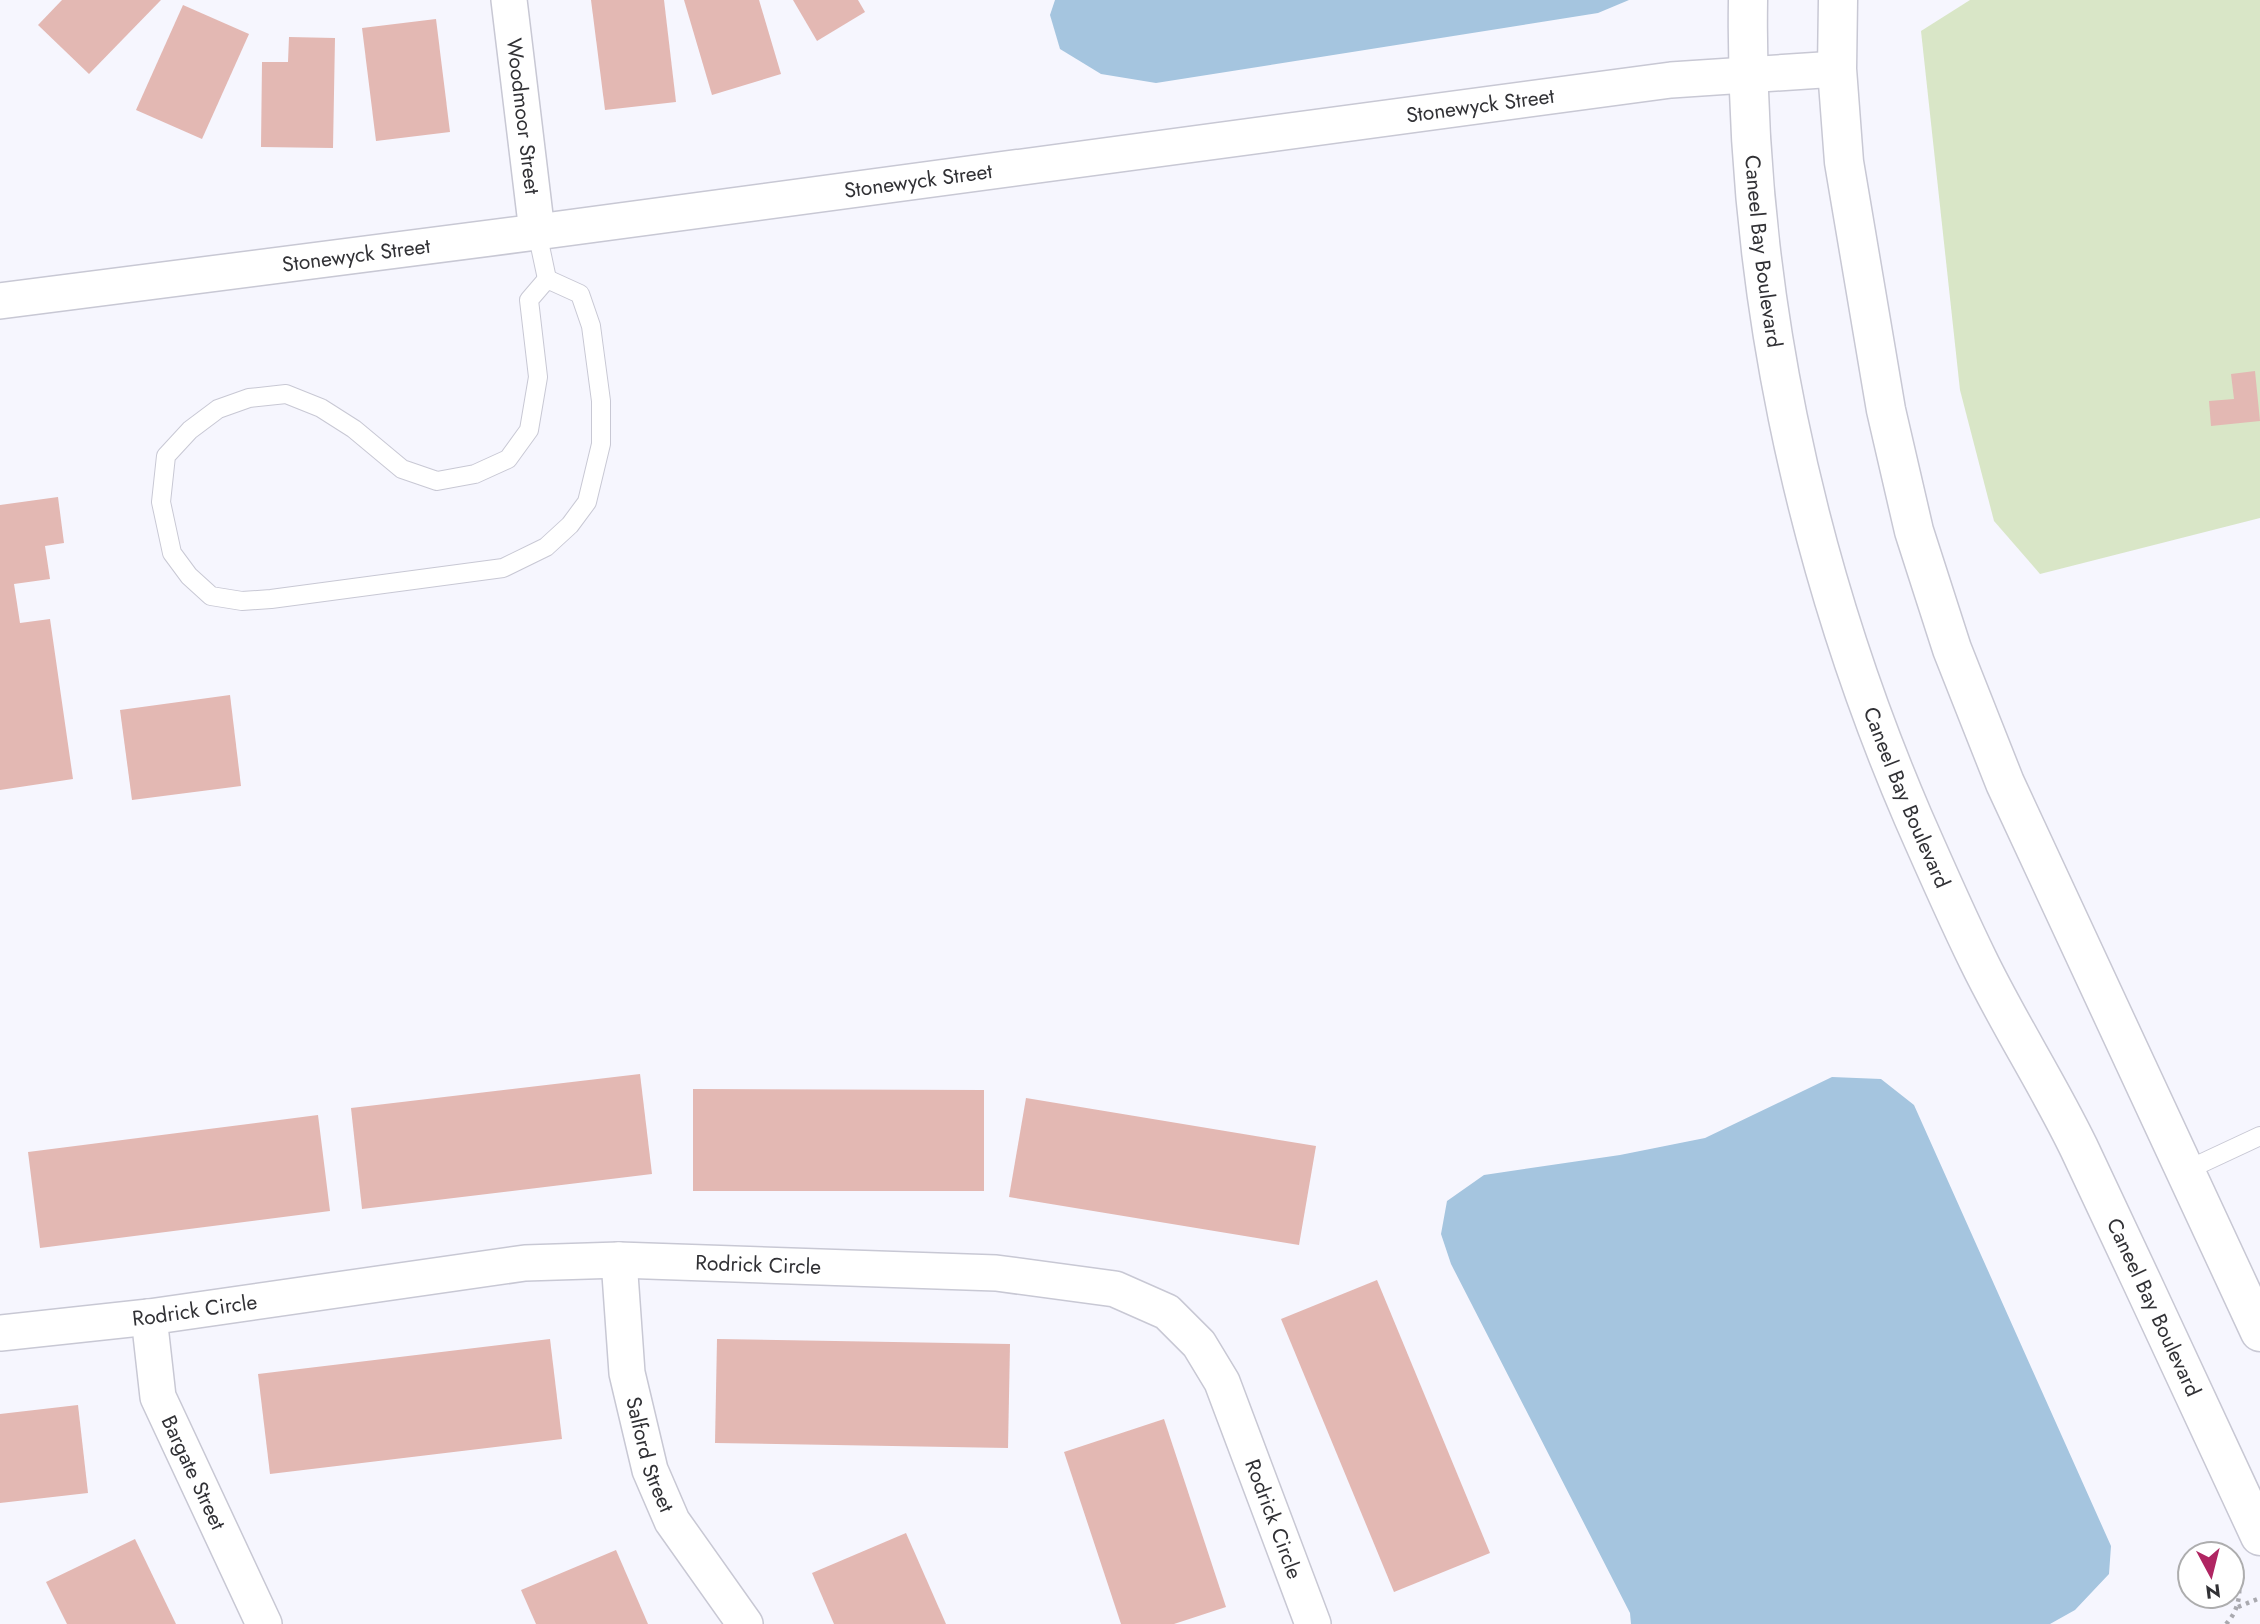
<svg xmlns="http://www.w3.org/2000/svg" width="2260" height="1624" viewBox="0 0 2260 1624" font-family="Jost,sans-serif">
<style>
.green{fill:#d9e6c7}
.water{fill:#a5c5df}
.building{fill:#e3b8b3}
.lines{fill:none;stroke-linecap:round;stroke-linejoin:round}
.service-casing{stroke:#c8c8d4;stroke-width:20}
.minor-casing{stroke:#c8c8d4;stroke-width:38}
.tertiary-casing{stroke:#c8c8d4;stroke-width:41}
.path{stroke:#a9a9af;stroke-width:4.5;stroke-dasharray:3.5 5;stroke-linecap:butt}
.service{stroke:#fff;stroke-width:18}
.minor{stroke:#fff;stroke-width:35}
.tertiary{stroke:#fff;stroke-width:38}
.labels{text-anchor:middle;stroke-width:5;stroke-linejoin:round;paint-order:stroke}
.street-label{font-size:21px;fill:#313135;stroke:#fff}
</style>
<rect width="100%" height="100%" fill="#f6f6fe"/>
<polygon class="green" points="1970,0 2260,0 2260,518 2040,574 1994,521 1960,390 1921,31"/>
<g class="water">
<polygon points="1055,0 1629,0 1598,13 1156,83 1101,74 1060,49 1050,15"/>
<polygon points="1832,1077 1881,1079 1914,1105 2111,1546 2109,1574 2075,1610 2050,1624 1631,1624 1630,1613 1451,1264 1441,1234 1447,1201 1484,1175 1620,1155 1705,1138"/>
</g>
<g class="building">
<polygon points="62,0 161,0 89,74 38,25"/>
<polygon points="591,0 664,0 676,102 605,110"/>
<polygon points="684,0 759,0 781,74 712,95"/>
<polygon points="793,0 858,0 865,12 817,41"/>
<polygon points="183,5 249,34 202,139 136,110"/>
<polygon points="436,19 450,132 376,141 362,28"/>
<polygon points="289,37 335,38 333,148 261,147 262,62 288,62"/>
<polygon points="2255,371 2260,421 2211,426 2209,401 2234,399 2231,374"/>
<polygon points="58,497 64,543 45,546 50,579 14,584 20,623 50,619 73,779 0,790 0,505"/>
<polygon points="230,695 241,786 132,800 120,710"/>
<polygon points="640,1074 652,1174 362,1209 351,1108"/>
<polygon points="693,1089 984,1090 984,1191 693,1191"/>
<polygon points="1026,1098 1316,1146 1299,1245 1009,1197"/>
<polygon points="318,1115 330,1211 40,1248 28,1152"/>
<polygon points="1377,1280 1490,1553 1394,1592 1281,1319"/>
<polygon points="550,1339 562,1439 270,1474 258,1374"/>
<polygon points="717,1339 1010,1344 1008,1448 715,1443"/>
<polygon points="78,1405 88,1493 0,1503 0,1414"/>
<polygon points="1164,1419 1226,1607 1174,1624 1121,1624 1064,1452"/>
<polygon points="906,1533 946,1624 834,1624 812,1573"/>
<polygon points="135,1539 176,1624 67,1624 46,1582"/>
<polygon points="616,1550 648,1624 536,1624 521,1590"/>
</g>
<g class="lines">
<defs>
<g id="service">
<polyline points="537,232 547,279"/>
<polygon points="547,279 580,294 591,326 601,401 601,444 587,502 570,525 546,547 503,568 271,599 242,601 211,596 189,576 172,553 161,502 166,456 190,430 218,409 249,398 286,394 321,408 354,429 402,469 437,481 475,474 508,459 529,430 538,377 529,300"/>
<polyline points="2185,1171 2260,1136"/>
</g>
<g id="minor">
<path id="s1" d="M509,0l28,232"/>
<path id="s2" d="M0,301l537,-69 1134,-152 166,-11"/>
<path id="s3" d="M619,1260l8,113 23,97 22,51 73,103"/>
<path id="s4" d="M149,1317l9,80 106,227"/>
<path id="s5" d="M0,1333l149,-16 376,-54 94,-3 377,13 119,16 52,23 32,32 23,38 91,242"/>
</g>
<g id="tertiary">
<path id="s6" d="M1748,0c-4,279 55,561 165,817 21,48 42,96 65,143 31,64 70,124 101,188 61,129 121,259 181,388"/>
<polyline points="1838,0 1837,69 1844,162 1886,410 1914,531 1952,649 2005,783 2260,1332"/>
</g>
</defs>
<use href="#service" class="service-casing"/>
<use href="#minor" class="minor-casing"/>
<use href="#tertiary" class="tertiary-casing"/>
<g class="path">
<polyline points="2238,1607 2260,1598"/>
<path d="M2226,1624c16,-17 16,-39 8,-60"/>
</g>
<use href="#service" class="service"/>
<use href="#minor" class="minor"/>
<use href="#tertiary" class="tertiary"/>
</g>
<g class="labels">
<g class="street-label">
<text dy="7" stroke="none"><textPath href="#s2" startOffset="1493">Stonewyck Street</textPath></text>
<text dy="7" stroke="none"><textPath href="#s1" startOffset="117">Woodmoor Street</textPath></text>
<text dy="7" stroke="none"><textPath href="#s2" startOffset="926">Stonewyck Street</textPath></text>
<text dy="7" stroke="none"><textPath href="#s6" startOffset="252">Caneel Bay Boulevard</textPath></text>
<text dy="7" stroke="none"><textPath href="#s2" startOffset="359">Stonewyck Street</textPath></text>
<text dy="7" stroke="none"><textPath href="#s6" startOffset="819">Caneel Bay Boulevard</textPath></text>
<text dy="7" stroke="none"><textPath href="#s5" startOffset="763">Rodrick Circle</textPath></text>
<text dy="7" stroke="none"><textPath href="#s6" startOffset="1386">Caneel Bay Boulevard</textPath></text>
<text dy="7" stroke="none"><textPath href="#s5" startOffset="196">Rodrick Circle</textPath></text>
<text dy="7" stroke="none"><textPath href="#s3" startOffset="198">Salford Street</textPath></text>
<text dy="7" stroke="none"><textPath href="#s4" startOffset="164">Bargate Street</textPath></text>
<text dy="7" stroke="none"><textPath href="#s5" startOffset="1414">Rodrick Circle</textPath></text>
</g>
</g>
<g transform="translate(2211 1575) rotate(173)"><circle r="33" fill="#ffffff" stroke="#adadae" stroke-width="2"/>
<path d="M0-5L12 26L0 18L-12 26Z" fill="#b02562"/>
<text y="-10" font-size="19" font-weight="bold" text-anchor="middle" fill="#313135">N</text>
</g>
</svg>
